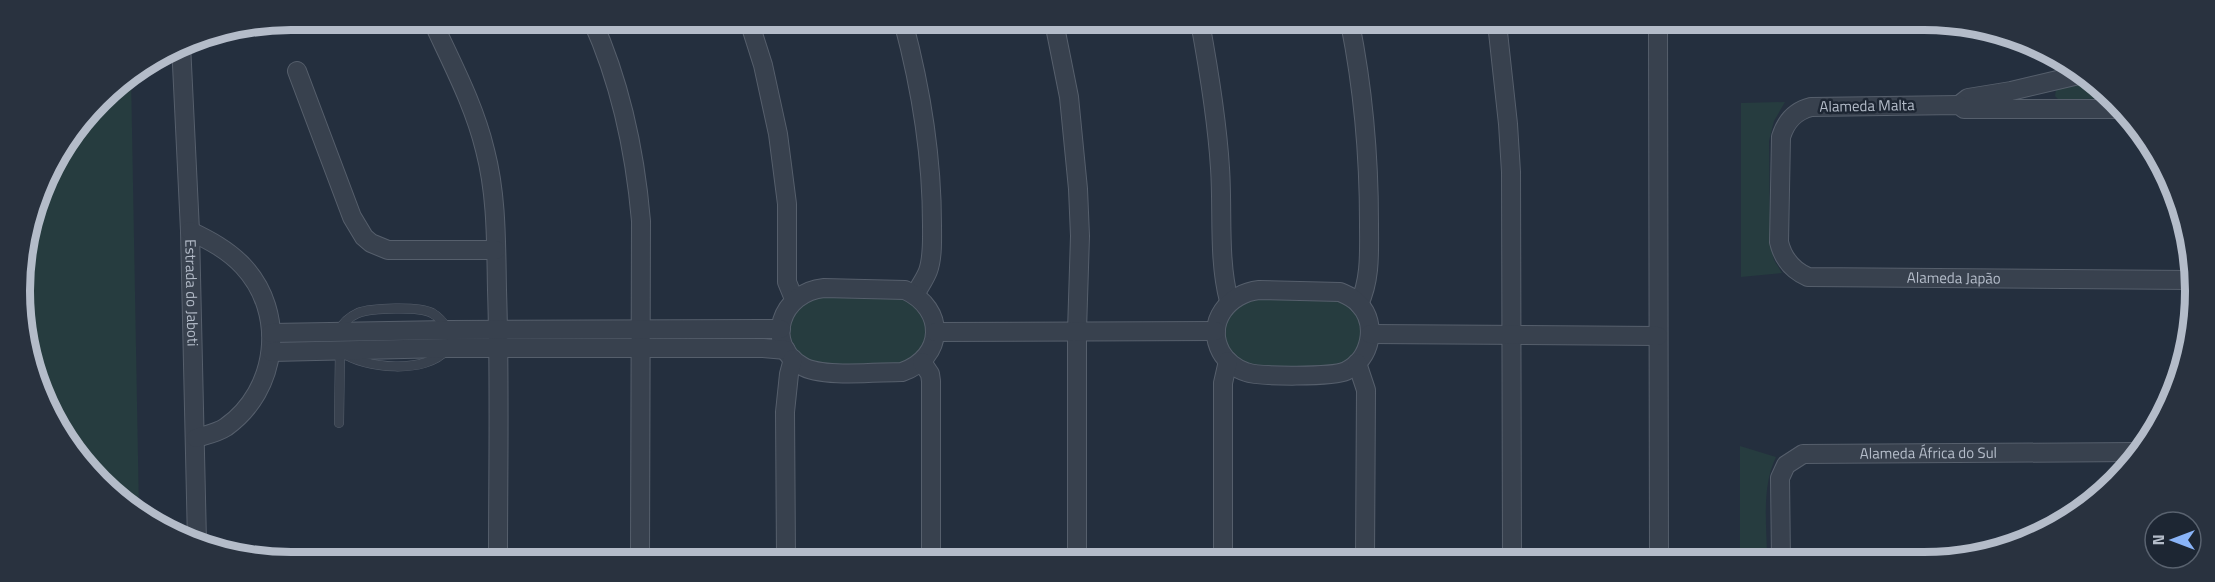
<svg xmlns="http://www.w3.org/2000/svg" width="2215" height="582" viewBox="0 0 2215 582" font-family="'Titillium Web',sans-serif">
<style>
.green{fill:#263c3f}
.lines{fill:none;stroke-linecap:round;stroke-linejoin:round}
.service-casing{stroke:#565f6c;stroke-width:10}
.minor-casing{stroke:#565f6c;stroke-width:20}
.service{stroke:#38414e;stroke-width:9}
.minor{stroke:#38414e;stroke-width:18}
.labels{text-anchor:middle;stroke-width:5;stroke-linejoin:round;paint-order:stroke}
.street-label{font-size:15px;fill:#b4bcc9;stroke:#1d2633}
.rim{fill:none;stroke:#b4bcc9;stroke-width:8}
</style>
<rect width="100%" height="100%" fill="#242f3e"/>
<g class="green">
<polygon points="131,75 139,512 75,456 29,362 20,273 48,171 112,87"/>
<polygon points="2090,81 2108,98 2059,100 2055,96 2056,90"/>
<polygon points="1785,102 1774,121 1769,141 1770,243 1774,260 1782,273 1741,277 1741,103"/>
<path d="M815,297l88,1c13,6 21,17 23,32 2,14 -11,30 -25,34 -7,2 -82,1 -88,-1 -23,-9 -31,-38 -14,-57 4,-4 11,-7 16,-9z"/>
<path d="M1251,299l87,1c32,15 31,53 -2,66 -18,0 -74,4 -88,-2 -13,-5 -23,-16 -23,-31 -1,-18 12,-27 26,-34z"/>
<path d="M1740,446l36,11c-15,31 -9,69 -9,103h-27z"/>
</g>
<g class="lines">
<defs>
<g id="service">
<path d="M338,332c4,-8 11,-15 20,-19 13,-5 61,-7 74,0 7,4 12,10 16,17"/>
<path d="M342,352c22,17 85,22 104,-2"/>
<polyline points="339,423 340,351"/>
</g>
<g id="minor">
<path d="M432,20c19,42 42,84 53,130 12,46 11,93 12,140 3,89 1,178 1,268"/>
<path d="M592,20c29,64 43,131 49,201l-1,337"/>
<polyline points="749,21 763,65 778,134 787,204 787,282 794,299"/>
<path d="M903,21c18,67 29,135 29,204 0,14 1,32 -4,46 -3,8 -9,16 -13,24"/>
<polyline points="1054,22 1069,97 1078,189 1080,236 1077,331 1077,559"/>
<path d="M1200,22c9,49 17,97 20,146 3,44 -2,91 9,133"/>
<path d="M1350,23c13,65 19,133 19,200 0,27 2,56 -10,81"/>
<polyline points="1497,23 1508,124 1511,172 1512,559"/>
<polyline points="1658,24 1659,560"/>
<path id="s1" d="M181,44l9,187 7,311"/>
<polyline points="297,71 352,217 364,237 371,243 388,250 496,250"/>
<polyline points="1959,105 1968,98 2011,91 2083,74"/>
<path id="s2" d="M2118,109h-154l-5,-4 -148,2c-16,4 -25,14 -30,30l-2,105c4,17 13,28 29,35l382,3"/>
<path d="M190,231c19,9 38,19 53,35 44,47 35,124 -17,161 -9,6 -20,8 -30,11"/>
<path d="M824,288l81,2c41,19 40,67 -3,82 -24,0 -81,6 -100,-6 -39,-22 -21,-74 22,-78z"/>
<path d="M1259,290l81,2c7,3 14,6 19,12 19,20 12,55 -13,67 -12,6 -87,6 -100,1 -10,-3 -20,-11 -25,-20 -16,-30 8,-59 38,-62z"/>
<polyline points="935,332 1216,331"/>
<polyline points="271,333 448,330 781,329"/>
<polyline points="1370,334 1658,336"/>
<polyline points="272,352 448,348 763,348 786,350"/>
<polyline points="922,362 930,374 931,381 931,559"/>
<polyline points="1357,363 1366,390 1365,559"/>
<polyline points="786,558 785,412 789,374 793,359"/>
<polyline points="1223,559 1223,383 1228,361"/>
<path id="s3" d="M1781,560l-1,-82 6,-13 17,-11 335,-2"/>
</g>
</defs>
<use href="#service" class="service-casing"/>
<use href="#minor" class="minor-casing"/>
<use href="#service" class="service"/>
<use href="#minor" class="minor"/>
</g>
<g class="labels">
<g class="street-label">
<text transform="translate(1867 106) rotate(-1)" y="5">Alameda Malta</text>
<text dy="5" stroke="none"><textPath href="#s2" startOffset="651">Alameda Japão</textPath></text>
<text dy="5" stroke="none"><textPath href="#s1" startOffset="249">Estrada do Jaboti</textPath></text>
<text dy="5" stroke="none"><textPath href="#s3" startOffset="242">Alameda África do Sul</textPath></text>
</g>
</g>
<path d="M0 0H2215V582H0ZM291 30H1924A261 261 0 0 1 2185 291V291A261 261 0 0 1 1924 552H291A261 261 0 0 1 30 291V291A261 261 0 0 1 291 30Z" fill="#29323f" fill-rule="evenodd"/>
<path class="rim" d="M291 30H1924A261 261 0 0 1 2185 291V291A261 261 0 0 1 1924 552H291A261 261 0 0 1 30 291V291A261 261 0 0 1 291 30Z"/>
<g transform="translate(2173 540) rotate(270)"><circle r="28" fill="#1d2633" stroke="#59626f" stroke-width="1.5"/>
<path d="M0-4.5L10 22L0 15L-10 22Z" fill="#8ab4f8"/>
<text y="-9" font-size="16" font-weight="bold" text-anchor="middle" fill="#b4bcc9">N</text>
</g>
</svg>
